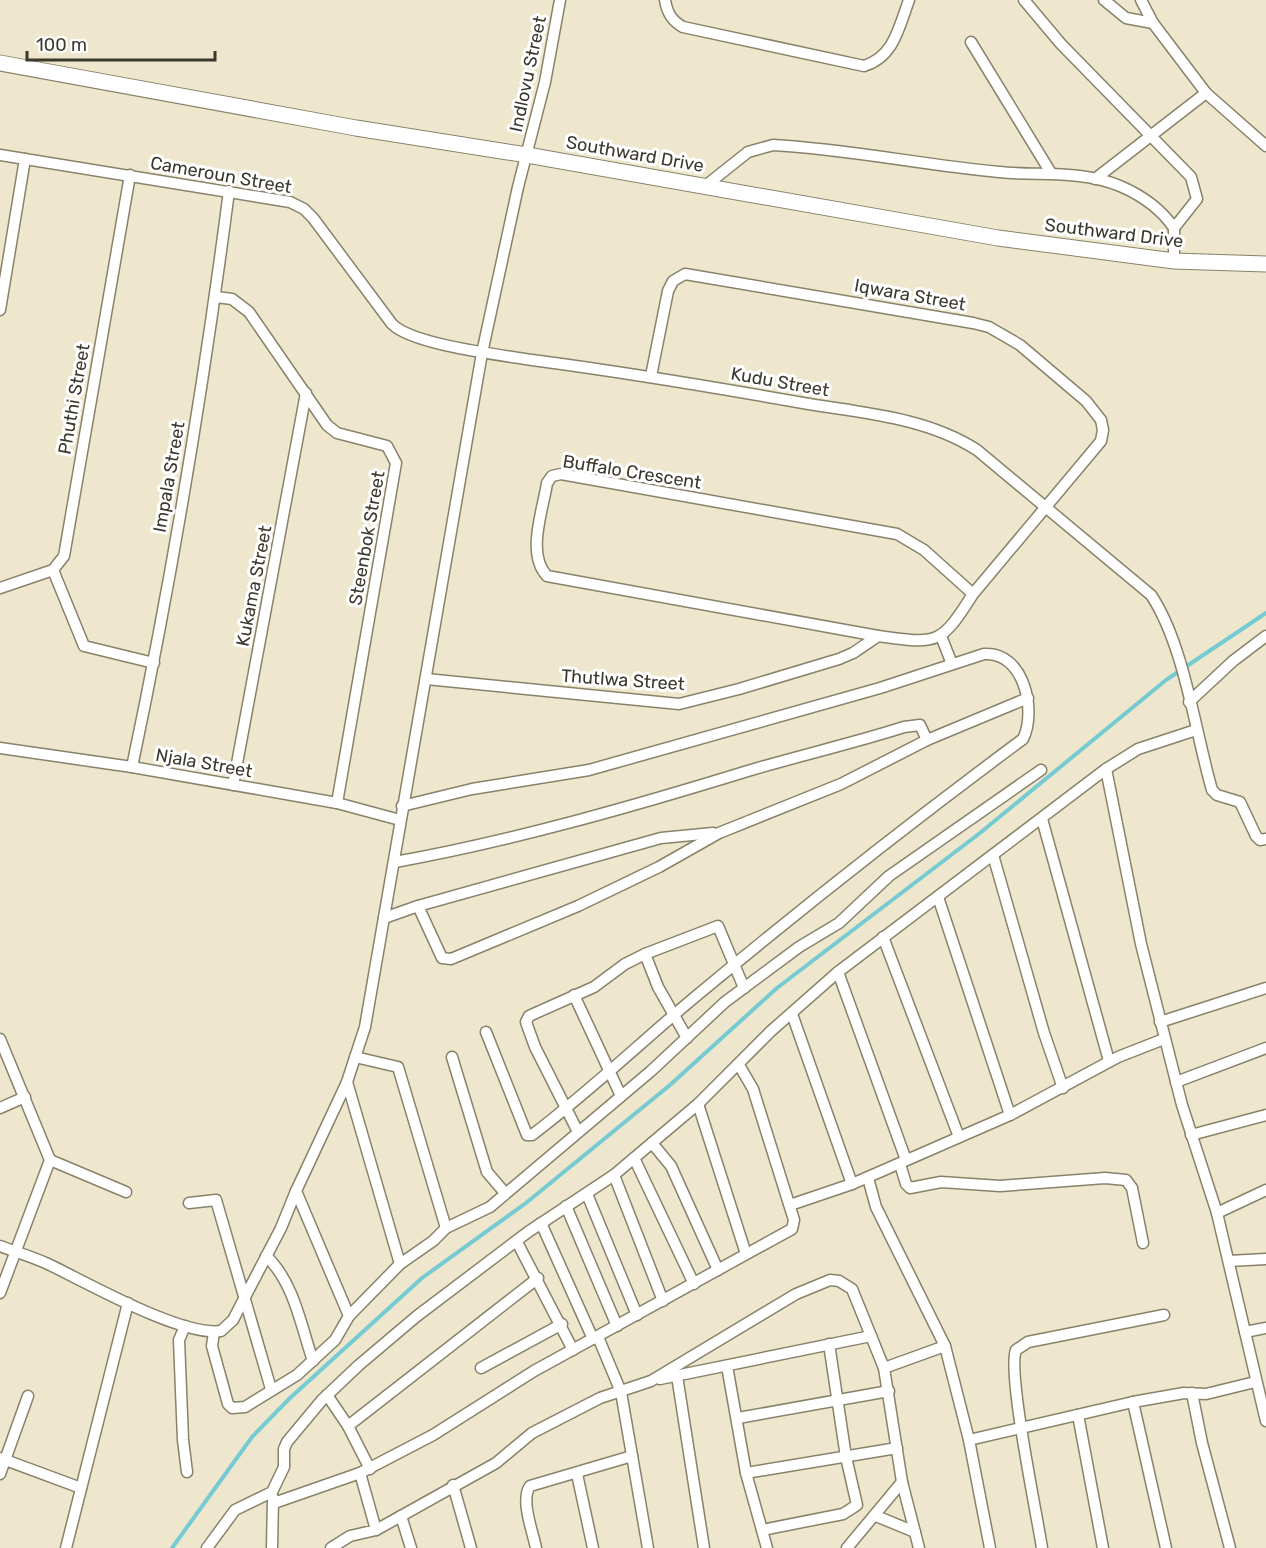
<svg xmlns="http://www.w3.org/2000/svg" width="1266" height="1548" viewBox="0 0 1266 1548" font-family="Rubik,sans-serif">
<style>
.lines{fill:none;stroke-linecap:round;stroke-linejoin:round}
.stream{stroke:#76cad1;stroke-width:4}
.minor-casing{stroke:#88826a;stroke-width:13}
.secondary-casing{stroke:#88826a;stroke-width:17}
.minor{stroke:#fff;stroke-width:10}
.secondary{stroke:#fff;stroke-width:15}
.labels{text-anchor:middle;stroke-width:6;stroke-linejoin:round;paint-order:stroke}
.street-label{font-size:18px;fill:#3b382d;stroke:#fff}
</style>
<rect width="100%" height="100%" fill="#eee7cd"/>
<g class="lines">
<polyline class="stream" points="172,1548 252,1437 289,1399 422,1278 526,1203 670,1085 777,988 980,833 1166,680 1266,613"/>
<defs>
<g id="minor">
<path d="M665,0c2,13 7,21 18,27l181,39c30,-9 35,-39 45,-66"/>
<polyline points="1024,0 1061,44 1191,177 1197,199 1174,228"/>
<polyline points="1104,0 1126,18 1153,23"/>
<polyline points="1141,0 1153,23 1206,93 1266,146"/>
<polyline points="971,42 1051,173"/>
<path d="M0,155l290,47 14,7 9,9 79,106c21,21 109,31 140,36 91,12 181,27 271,43 59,10 123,14 174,47l174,145c33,49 44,136 61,195l5,5 23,7 16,34 4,4 6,-1"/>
<polyline points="1095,179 1206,93"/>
<path d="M704,187l44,-35 25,-7c75,4 150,20 226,27 40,4 83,-2 121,14 21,9 41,23 54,42v33"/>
<polyline points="216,297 232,299 249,312 327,425 337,433 387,446 396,463 337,803"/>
<polyline points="0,310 25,159"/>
<path d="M651,376l17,-85 5,-10 12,-7 288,49 16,4 31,18 66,56 15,19 2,10 -2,11 -128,153c-33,52 -35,50 -95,42l-331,-60c-21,-22 -4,-66 0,-93l5,-7 9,-2 336,60 27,16 49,44"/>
<polyline points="53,570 84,646 154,663"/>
<polyline points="0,588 53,570 64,556 130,175"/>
<polyline points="941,636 952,664"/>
<polyline points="426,679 679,704 739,689 839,659 853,653 878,636"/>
<polyline points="1189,702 1233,661 1266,636"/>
<polyline points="0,748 132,767 337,803 400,820"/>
<path d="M132,767c40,-190 72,-383 97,-576"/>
<polyline points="1106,769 1141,944 1182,1105 1217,1213 1266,1421"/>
<polyline points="233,785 306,393"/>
<path d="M402,806l70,-17 117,-19 291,-82 104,-34c40,-3 53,57 39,85 -112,83 -221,169 -328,258 -55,46 -106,95 -163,138h-5l-41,-103"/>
<polyline points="1042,819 1109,1061"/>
<polyline points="993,855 1044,1033 1063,1088"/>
<path d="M395,862c121,-22 239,-56 356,-92 51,-15 103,-27 153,-43l16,-2 7,15"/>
<polyline points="938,897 1010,1115"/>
<polyline points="418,906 661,838 713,833"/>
<polyline points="384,918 418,906 442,958 451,959 578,906 659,867 719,833 841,784 927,740 1028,698"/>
<polyline points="883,937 959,1137"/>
<polyline points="645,954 718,926 744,988"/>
<polyline points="838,972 906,1160"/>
<polyline points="574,995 621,1096"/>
<polyline points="792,1014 852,1184 1010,1115 1118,1057 1164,1039"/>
<polyline points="1160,1022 1266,988"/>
<polyline points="0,1039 50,1160 0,1293"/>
<polyline points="355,1057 398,1067 446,1228"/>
<polyline points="452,1057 487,1172 505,1193"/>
<polyline points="347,1082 400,1264"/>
<polyline points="1176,1082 1266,1048"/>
<polyline points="698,1104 746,1254"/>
<polyline points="0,1108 25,1097"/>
<polyline points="578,1132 535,1047 526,1022 529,1016 594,987 625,964 645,954 658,987 687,1038"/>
<polyline points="1191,1135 1266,1115"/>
<polyline points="652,1143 671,1166 718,1270"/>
<polyline points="634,1158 694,1284"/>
<polyline points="50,1160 126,1192"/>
<polyline points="900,1164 906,1184 910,1188 941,1182 1000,1186 1105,1178 1126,1180 1132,1188 1143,1243"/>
<polyline points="614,1175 663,1301"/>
<polyline points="868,1178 876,1207 945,1346 969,1440 990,1548"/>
<polyline points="587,1194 637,1315"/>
<polyline points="189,1203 216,1200 271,1389"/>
<polyline points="790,1205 852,1184"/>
<polyline points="566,1206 617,1326"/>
<polyline points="1217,1213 1266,1190"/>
<polyline points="541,1223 593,1339"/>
<polyline points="517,1242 573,1350"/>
<path d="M0,1246c16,6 33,11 48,18 38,18 134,73 173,67l12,-11 48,-92 15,-37"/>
<path d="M266,1256c28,26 35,70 47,105"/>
<polyline points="1229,1261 1266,1259"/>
<polyline points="349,1316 296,1191 347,1082 365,1027 482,353 518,187 545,82 560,0"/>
<polyline points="185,1326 179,1340 183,1440 187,1472"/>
<polyline points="214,1332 212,1346 228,1404 232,1408 245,1407 297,1375 335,1340 349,1316 400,1264 433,1241 446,1228 490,1207 651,1071 725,1002 799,947 839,923 889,876 1041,770"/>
<polyline points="1245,1332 1266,1328"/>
<polyline points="598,1337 621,1392 648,1548"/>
<polyline points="727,1366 746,1473 767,1548"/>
<polyline points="481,1368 562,1324"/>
<polyline points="884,1368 945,1346"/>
<polyline points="677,1376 704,1548"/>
<polyline points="660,1379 871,1336"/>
<polyline points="1192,1393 1202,1443 1230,1548"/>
<polyline points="327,1395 348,1426 538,1278"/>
<polyline points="1133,1402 1166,1548"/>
<polyline points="1078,1415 1103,1548"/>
<polyline points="738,1418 889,1391"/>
<polyline points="348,1426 370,1469"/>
<polyline points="969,1440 1133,1402 1184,1393 1206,1394 1255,1382"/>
<polyline points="0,1458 81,1488"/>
<polyline points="746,1473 897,1448"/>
<polyline points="0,1474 28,1396"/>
<polyline points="577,1474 593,1548"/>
<polyline points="453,1485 471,1548"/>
<polyline points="274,1503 360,1473"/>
<polyline points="401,1516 411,1548"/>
<polyline points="876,1516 915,1532"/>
<polyline points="376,1530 496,1463 532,1433 600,1398 651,1381 796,1294 830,1280 839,1281 852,1289 884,1368 902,1482 919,1548"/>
<polyline points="762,1530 843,1514 857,1505 846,1457 829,1344"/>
<polyline points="66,1548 128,1303"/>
<polyline points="207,1548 235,1510 272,1492 284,1467 284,1449 287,1442 322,1400 359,1365 417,1316 528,1232 614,1175 698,1104 771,1031 838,972 1106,769 1138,749 1196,730"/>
<polyline points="272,1548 273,1498"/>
<polyline points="331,1548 350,1536 376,1530 360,1473 433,1435 534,1371 792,1229 794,1220 753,1089 739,1065"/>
<path d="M536,1548c-3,-16 -16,-48 -6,-62l102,-30"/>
<polyline points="847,1548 902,1482"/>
<path d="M1042,1548c-5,-33 -35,-176 -26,-198l12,-8 136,-27"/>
</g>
<polyline id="secondary" points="0,63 356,128 527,155 998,238 1174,261 1266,264"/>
</defs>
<use href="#minor" class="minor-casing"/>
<use href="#secondary" class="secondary-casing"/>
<use href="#minor" class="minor"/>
<use href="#secondary" class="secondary"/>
</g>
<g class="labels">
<g class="street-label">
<text transform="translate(528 74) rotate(-78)" y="6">Indlovu Street</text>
<text transform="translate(635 154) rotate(10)" y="6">Southward Drive</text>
<text transform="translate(221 175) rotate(10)" y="6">Cameroun Street</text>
<text transform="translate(1114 233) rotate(7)" y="6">Southward Drive</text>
<text transform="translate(910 295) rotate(10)" y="6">Iqwara Street</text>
<text transform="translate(780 382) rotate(10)" y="6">Kudu Street</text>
<text transform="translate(74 399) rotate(-80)" y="6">Phuthi Street</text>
<text transform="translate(632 472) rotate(9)" y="6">Buffalo Crescent</text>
<text transform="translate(169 477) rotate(-80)" y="6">Impala Street</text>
<text transform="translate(367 538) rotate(-80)" y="6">Steenbok Street</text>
<text transform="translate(254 586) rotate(-79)" y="6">Kukama Street</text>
<text transform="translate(623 680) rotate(4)" y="6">Thutlwa Street</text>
<text transform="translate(204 763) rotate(10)" y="6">Njala Street</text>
</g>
</g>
<path d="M27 51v9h188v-9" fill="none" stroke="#3b382d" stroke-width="3"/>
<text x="36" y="51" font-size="18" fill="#3b382d" stroke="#ffffff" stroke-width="4.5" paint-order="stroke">100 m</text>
</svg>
